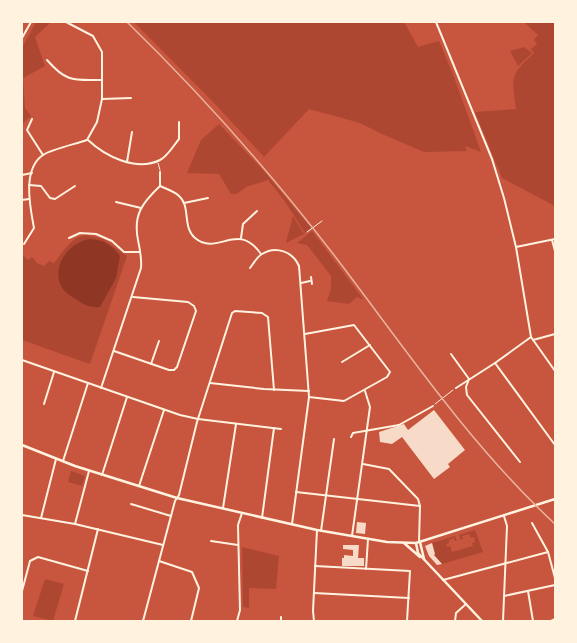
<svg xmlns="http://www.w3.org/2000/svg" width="577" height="643" viewBox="0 0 577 643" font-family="Georgia,serif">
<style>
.green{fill:#ae4732}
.water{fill:#8f3625}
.building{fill:#f7dbc8}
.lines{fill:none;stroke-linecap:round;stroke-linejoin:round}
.path{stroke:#fff3e0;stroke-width:1}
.minor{stroke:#fff3e0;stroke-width:2}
.secondary{stroke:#fff3e0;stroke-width:2.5}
.rail{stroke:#e9b49f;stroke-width:1.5}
</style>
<rect width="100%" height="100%" fill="#c8553d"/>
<g class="green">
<polygon points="36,22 51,22 35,37 45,66 23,78 25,108 31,116 22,124 22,48"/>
<polygon points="134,22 404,22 418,47 439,41 454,77 481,152 465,146 467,151 424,152 382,134 360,123 309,109 264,157 216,105"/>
<path d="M524,22h31v184l-53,-28 -27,-66 41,-3c-4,-32 -7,-33 18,-56l-3,-4 6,-5 -3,-4 4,-5z"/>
<polygon points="524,47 532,53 518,66 510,51"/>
<polygon points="219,124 263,170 311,228 305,233 284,200 268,180 246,187 237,194 231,194 219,174 187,173 201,140"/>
<polygon points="293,216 304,234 286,243 286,242"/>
<polygon points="312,231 364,300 357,297 349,304 327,301 331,289 331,276 307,245 297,243"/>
<path d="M86,235l17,4 24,17 -37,108 -68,-24v-86l6,6 4,-3 5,6 7,3 5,-5 5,2c9,-11 17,-26 32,-28z"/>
<polygon points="71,471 85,476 82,486 68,482"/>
<polygon points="475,530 483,552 442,564 434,555 435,554 432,543 455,536 457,541 455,541 454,538 449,540 449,543 446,544 447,547 450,546 452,552 473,546 472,543 475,542 474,537 471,538 469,534 462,536 463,539 461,540 459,535"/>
<polygon points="242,547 279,556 276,589 249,588 249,608 243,607"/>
<polygon points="45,579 64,584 53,621 33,616"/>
</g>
<path class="water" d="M90,239c14,1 22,6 30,17l-4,22 -16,29c-10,1 -15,-2 -23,-7 -5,-3 -13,-8 -16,-14 -10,-21 9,-44 29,-47z"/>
<g class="building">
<polygon points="434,410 465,450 448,464 450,467 434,479 402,437 392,444 380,442 379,432 404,424 408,430"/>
<polygon points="357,522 366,523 365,534 356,533"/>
<polygon points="432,543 435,554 434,555 442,564 437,565 429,556 425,546"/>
<polygon points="343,545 359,545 358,558 364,558 364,566 342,566 342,558 344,558 344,555 353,556 353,550 343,549"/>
</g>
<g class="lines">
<g class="path">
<polyline points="158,163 160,170"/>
<polyline points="307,232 322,221"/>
<polyline points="435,404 453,390"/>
</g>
<g class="minor">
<polyline points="436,22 492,159 504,198 516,247 531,337 555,371"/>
<polyline points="22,38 31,22"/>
<path d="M47,60c20,23 27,20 55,20"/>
<polyline points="102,99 131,98"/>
<polyline points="32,119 27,130 43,155"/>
<path d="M88,140c17,16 48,32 72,20 7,-3 14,-15 19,-21v-17"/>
<polyline points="127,162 132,132"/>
<polyline points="22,175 32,173"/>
<polyline points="29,185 41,186 50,198 55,199 75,186"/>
<path d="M160,186c6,3 14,5 19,10 12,10 3,31 16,42 23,19 42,-18 66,16"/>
<polyline points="22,200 29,199"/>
<polyline points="116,202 141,208"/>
<polyline points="184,203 208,198"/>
<polyline points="69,238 80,233 96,234 112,241 124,252 140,252"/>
<polyline points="241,238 243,224 257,211"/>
<polyline points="552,240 555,251"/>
<path d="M24,244l10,-16c-4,-21 -12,-59 9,-73 9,-6 33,-11 44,-15l10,-18 5,-23v-47l-9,-16 -27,-14"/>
<polyline points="516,247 555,239"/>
<path d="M250,268c3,-4 7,-11 12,-14 14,-9 31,-2 37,12l10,131 -17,127"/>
<polyline points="311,277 312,284"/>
<polyline points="301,283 310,281"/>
<polyline points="305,334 354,325 390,372 387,377 344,401 309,397"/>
<polyline points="533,340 555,334"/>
<polyline points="114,351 169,370 174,370 177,367 196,311 194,306 188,302 133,297"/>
<polyline points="451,354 469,379 466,387 467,395 520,462"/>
<polyline points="22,360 180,415 198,419 281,429"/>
<polyline points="342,362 370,345"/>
<polyline points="495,363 555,445"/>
<polyline points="151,364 159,341"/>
<polyline points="210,383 264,389 309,391"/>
<path d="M101,388l40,-120c1,-9 -1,-18 -3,-28 -5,-25 4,-37 22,-54v-14"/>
<polyline points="456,388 495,363 531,337"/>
<polyline points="44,404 54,372"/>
<polyline points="351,437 353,433 399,425 433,406"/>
<polyline points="63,461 88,383"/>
<polyline points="363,464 389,469 418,499 420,506 419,542"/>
<polyline points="102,475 127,397"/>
<polyline points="139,486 164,410"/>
<polyline points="296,492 420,506"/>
<polyline points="131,504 171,516"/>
<polyline points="223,508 236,424"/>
<polyline points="22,515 75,524 163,545"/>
<polyline points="41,518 56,459"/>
<polyline points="262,518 274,428"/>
<polyline points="532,523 548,552 555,578"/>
<polyline points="75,524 89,471"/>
<polyline points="321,531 334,439"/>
<polyline points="352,536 370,407 365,391"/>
<polyline points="211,541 238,545"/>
<polyline points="159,561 192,572 199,588 191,621"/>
<polyline points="315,566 410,571 407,621"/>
<polyline points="366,569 368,539"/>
<polyline points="443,580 548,552"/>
<polyline points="22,591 30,561 38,557 88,571"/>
<polyline points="528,591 533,621"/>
<polyline points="314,593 409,598"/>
<polyline points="504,596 555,585"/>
<polyline points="75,621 98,529"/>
<polyline points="143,621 175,501 179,495 197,422 232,313 235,311 262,313 268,317 274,390"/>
<polyline points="237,621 240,610 238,525 242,513"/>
<polyline points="281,621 281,617"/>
<polyline points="314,621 313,611 317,530"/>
<polyline points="455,621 456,613 466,604"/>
<polyline points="503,621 507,526 504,516"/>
<polyline points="551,621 555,619"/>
</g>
<g class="secondary">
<polyline points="22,445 75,466 177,498 317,530 387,542 416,543 555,499"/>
<polyline points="420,542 424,559"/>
<polyline points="404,543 420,557"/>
<polyline points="416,543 418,553 482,621"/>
</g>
<path class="rail" d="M127,22c75,73 144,151 207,233 71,93 135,189 221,269"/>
</g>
<rect width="577" height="643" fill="none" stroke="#fff3e0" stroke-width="46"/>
</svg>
